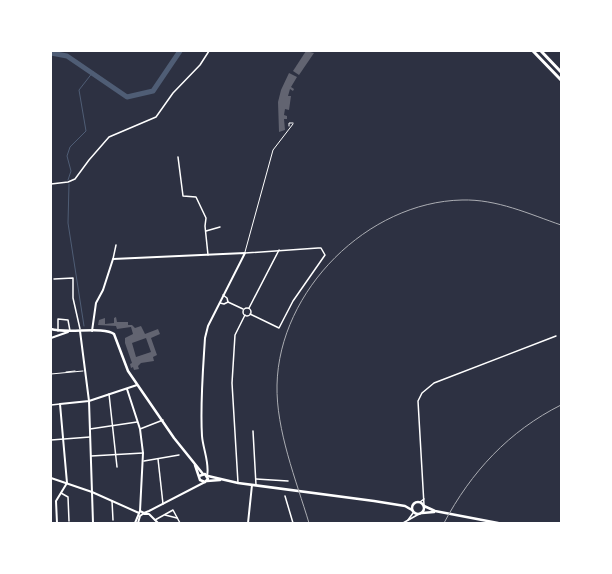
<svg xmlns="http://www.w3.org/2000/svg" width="612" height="574" viewBox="0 0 612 574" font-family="Arial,sans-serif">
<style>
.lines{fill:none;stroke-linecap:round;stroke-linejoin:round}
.stream{stroke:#4f5d75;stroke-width:1}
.river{stroke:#4f5d75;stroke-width:5}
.building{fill:#626471;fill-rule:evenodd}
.path{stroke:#fff;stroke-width:1}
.service{stroke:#fff;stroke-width:1}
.minor{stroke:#fff;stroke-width:1.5}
.tertiary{stroke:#fff;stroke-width:2}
.secondary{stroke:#fff;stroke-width:2.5}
.motorway{stroke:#fff;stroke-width:3}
.rail{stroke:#abadb3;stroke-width:1}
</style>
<rect width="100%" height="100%" fill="#2d3142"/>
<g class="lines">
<g class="stream">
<polyline points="68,180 71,171 67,156 70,147 86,131 79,90 93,72"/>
<polyline points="69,184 68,223 84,326"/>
</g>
<polyline class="river" points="51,53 67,56 127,97 153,91 180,51"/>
</g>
<g class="building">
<polygon points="306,51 314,53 299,75 293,71"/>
<polygon points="289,73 297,77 291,87 294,89 293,91 290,89 288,96 291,96 289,110 285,109 284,115 287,116 287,119 284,119 285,130 279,132 278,102 281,90"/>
<path d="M116,317l1,5h11v3h4l3,3 6,-2 4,8 13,-5 2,5 -9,4 6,17 -4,2 1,4 -13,2 -3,3 1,3 -5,1 -1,-3 -2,1 -1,-4 2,-1 -7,-20v-5l8,-4 -2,-7 -14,2 -1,-3 -18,-1 1,-5 6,-2v6l9,-1v-5zM146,338l5,14 -15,5 -4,-14z"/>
</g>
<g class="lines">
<g class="path">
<polyline points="66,372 75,371"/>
<polyline points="51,374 83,371"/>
</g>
<g class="service">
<polyline points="289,126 289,123 293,123"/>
<polyline points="245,252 273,150 293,124"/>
</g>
<g class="minor">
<polyline points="178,157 183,196 196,197 206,218 205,226 208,255"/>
<polyline points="51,184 68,182 75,179 89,160 109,137 156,117 173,93 200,65 209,51"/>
<polyline points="206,231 220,227"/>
<polyline points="245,253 318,248 321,248 325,255 293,301 279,328 250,314"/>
<polyline points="113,259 116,245"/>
<polyline points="54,279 73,278 73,298 80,329"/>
<polyline points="228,302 243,309"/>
<polyline points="220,303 224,304 228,302 227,298 223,295"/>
<circle cx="247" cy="312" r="4"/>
<polyline points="249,308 279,250"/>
<polyline points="58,331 58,319 68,320 70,331"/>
<polyline points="109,394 117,467"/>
<polyline points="51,405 60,404"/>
<polyline points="90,429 137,422"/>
<polyline points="140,429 163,420"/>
<polyline points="253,431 256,485"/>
<polyline points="51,440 90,437"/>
<polyline points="91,456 143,453"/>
<polyline points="158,459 163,504"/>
<polyline points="144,461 179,455"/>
<polyline points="256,479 288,481"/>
<polyline points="238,483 232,383 235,335 245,315"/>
<polyline points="61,493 68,497 69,521"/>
<polyline points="285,496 293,523"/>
<polyline points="112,501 113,520"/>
<polyline points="420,502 424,499"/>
<polyline points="424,505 418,401 422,393 434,383 556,336"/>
<polyline points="165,515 177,518"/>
<polyline points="155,520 173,510 180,523"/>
<polyline points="408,520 413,513"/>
<polyline points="403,523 419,514"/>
</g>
<g class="tertiary">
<polyline points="80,331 89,401 93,523"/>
<path d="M92,331l4,-28 7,-13 10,-31 132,-6 -37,73 -3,12c-2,32 -5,66 -3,98 1,13 8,28 5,40"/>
<polyline points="51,338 68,332"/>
<polyline points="127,389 140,429 143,453 140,511"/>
<polyline points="51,478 92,492 139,513"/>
<polyline points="144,514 149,514 158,523"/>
<polyline points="57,523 56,501 67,483 60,404 89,401 137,385"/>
<polyline points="135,523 140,511 144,513 149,511 205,482"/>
<polyline points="138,523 140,516 144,513"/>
<polyline points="248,523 252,485"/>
</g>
<g class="secondary">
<path d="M51,329c16,5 53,-3 63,5l14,37 46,67 29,36"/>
<polyline points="195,465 200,480 205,482 208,479 205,474 199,476"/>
<polyline points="208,476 238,483 374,501 405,506 412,510"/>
<polyline points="207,481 220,480"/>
<circle cx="418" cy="508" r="6"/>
<polyline points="424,506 435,511 498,523"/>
<polyline points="422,513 434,512"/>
</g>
<g class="motorway">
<polyline points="533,51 561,80"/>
<polyline points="541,51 561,72"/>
</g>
<g class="rail">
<path d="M309,523c-13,-43 -33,-93 -32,-138 2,-95 91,-183 185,-185 35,-1 67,14 99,25"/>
<path d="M444,523c27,-51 65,-92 117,-118"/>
</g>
</g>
<rect width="612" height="574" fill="none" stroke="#ffffff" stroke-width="104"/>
</svg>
